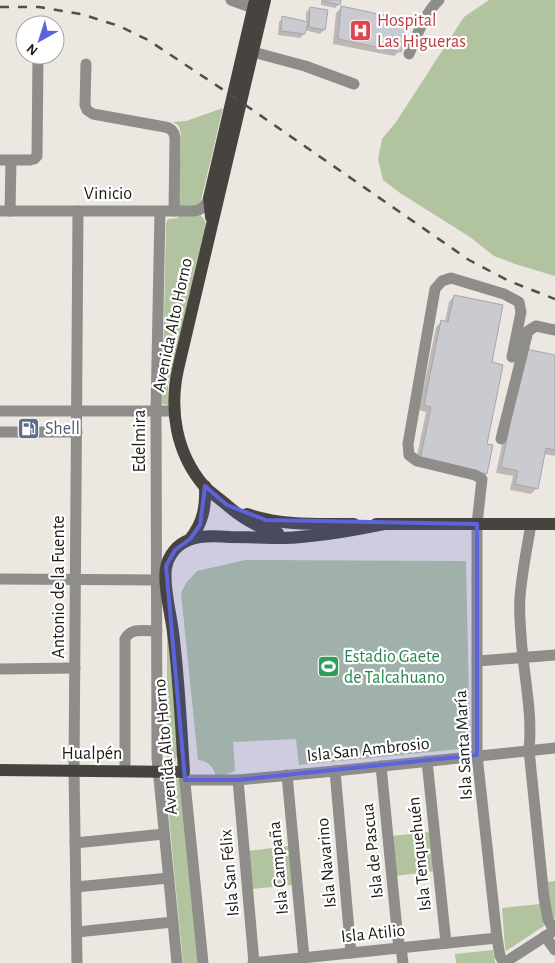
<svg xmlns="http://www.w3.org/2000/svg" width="555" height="963" viewBox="0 0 555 963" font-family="'Alegreya Sans',sans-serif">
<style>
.green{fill:#b2c39f}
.shadow{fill:#0003}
.building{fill:#cacbd1;stroke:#a5a5ab}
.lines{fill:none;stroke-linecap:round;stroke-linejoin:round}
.minor{stroke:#8f8d8a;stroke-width:11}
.major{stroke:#474440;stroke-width:12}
.rail{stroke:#514e4b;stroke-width:2.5;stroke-dasharray:9 9;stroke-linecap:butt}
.marked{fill:#5c63db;fill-opacity:0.2;stroke:#5c63db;stroke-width:4;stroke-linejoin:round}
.labels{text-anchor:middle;stroke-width:4.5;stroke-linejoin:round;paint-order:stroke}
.health-label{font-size:18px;fill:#be3a42;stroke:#fff;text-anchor:start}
.street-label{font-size:18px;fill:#1e1c1a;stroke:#fff}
.service-label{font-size:18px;fill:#4e5e75;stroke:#fff;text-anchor:start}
.leisure-label{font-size:18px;fill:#27864d;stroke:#fff;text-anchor:start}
</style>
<rect width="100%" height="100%" fill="#ede7e2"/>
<g class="green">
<polygon points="489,0 555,0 555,276 515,264 494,256 470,237 400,193 383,180 378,159 382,139 396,122 464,17"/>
<path d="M223,108l-23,97 1,11c7,6 5,13 4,21l-37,148v20l-6,-1 4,-181 2,-4 10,-1 3,-83 -2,-9 -6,-4 13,-1z"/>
<path d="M245,560l221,1 4,187 -171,17 -3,-26 -63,3 2,29 -18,7c-4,-10 -7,-17 -19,-18l-17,-167 5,-10 11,-12z"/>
<polygon points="167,620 178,753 174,765 167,771 167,760 166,750 167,719"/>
<polygon points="174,778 178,779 181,782 201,963 183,963 166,786 170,779"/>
<polygon points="430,832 435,871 395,876 391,836"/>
<polygon points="289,846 293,885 252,889 248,851"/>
<polygon points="555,881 555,918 553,919 551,915 547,882"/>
<polygon points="540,904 544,926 506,951 505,947 502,908"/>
<polygon points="493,950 495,963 456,963 455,954"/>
</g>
<g class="shadow">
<polygon points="321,0 340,0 339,4 335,8 321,5"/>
<polygon points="342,7 400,51 394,56 333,44 336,13"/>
<polygon points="310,8 327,11 324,30 320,34 305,30 304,34 300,38 278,35 279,22 283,18 306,23 306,12"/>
<polygon points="454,296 490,363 485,445 486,473 481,479 415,465 426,412 419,410 436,327 442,321 445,322 449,302"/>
<polygon points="521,356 555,356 555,456 544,454 536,489 531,494 510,490 513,476 496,473"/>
</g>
<g class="building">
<polygon points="324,0 341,0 340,5 324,1"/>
<polygon points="341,6 406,20 401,52 338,39"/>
<polygon points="310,7 328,10 325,30 309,27"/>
<polygon points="282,16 308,22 305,34 281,31"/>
<polygon points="454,295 503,305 492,362 503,365 487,444 493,445 487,474 420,460 431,407 424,405 441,320 448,322"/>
<polygon points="526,349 555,355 555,450 546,448 538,489 515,484 518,471 501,467"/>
</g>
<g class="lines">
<g class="minor">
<polyline points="231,0 253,8"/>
<polyline points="253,52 305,66 354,84"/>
<path d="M409,54c7,-17 16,-41 30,-54"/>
<path d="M86,64l-1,41 2,5 6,4 72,13c6,1 10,5 10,12l-1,72"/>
<polyline points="0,160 30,160 34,159 37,156 38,56"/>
<path d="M0,211h193c9,-1 13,-5 16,-13"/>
<polyline points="10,211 11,161"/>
<polyline points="160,211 156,411 157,758 177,963"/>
<polyline points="0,411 174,411"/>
<polyline points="0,432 77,432"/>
<polyline points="501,439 528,331 536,326 555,330"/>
<path d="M531,524c-4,24 -9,48 -11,73 -1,12 0,25 1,38 2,38 12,77 8,115l15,148 4,22 6,10"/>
<polyline points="0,579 164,580"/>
<polyline points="477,661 555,655"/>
<polyline points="0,669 75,668"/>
<polyline points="427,761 446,943"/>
<polyline points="381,766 398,940 401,948 403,963"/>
<path d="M125,771v-132c6,-12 21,-8 32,-8"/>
<polyline points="335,771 351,953"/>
<polyline points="184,773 203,963"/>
<polyline points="287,775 304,958"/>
<polyline points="185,780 238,780 335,771 555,748"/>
<polyline points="238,780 254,963"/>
<polyline points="75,843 164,834"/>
<polyline points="76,887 169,878"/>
<polyline points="77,932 173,922"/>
<polyline points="545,936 555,950"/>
<polyline points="77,963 74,771 78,211"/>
<polyline points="253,963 497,938"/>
<polyline points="504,963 500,956 497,938 477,755 477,524 482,479 475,475 417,461 409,455 408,444 435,289 442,281 451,278 504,294 519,302 521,312 512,357"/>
<polyline points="504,963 555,930"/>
</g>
<g class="major">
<path d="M265,0l-87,369c-9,41 -2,84 26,117 7,7 16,13 24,20 15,13 31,22 50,27"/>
<polyline points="211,217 209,198 255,0"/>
<path d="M247,514c34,12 71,10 107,10"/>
<polyline points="376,524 555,524"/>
<path d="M190,539c13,-16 16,-32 15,-53"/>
<path d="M0,770l184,2c-3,-47 -5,-94 -11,-140 -2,-17 -10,-47 -7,-64 2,-12 11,-24 23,-28 12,-5 28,-4 41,-3 17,0 35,1 53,1 34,-1 67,-7 101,-14"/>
</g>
<polyline class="rail" points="0,7 39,7 81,14 119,26 148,40 228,93 469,260 509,281 555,299"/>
</g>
<path class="marked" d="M205,486l22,19 39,15 211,4v231l-239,25h-53l-19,-214 9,-16 15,-11 10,-14z"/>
<defs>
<symbol id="hospital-square" viewBox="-11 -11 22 22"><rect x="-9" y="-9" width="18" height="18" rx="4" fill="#e0444e" stroke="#fff"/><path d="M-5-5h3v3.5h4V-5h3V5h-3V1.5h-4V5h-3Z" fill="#fff"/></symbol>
<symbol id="fuel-square" viewBox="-11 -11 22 22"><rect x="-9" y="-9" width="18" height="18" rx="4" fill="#5c6f8a" stroke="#fff"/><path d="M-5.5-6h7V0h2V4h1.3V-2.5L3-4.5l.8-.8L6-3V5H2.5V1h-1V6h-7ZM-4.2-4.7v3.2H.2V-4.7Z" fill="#fff"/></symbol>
<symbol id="stadium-square" viewBox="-11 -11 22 22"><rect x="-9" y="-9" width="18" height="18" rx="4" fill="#2e9e5b" stroke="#fff"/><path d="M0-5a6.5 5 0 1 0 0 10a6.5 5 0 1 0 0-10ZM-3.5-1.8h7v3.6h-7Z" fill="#fff"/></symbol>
</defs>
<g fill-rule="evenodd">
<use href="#hospital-square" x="348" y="18" width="25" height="25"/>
<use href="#fuel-square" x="16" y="416" width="25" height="25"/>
<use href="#stadium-square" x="316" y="654" width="25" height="25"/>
</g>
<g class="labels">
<g class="health-label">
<text x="377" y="26">Hospital<tspan x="377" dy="21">Las Higueras</tspan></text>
</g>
<g class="street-label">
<text x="108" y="199">Vinicio</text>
<text transform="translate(172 325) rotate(-78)" y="6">Avenida Alto Horno</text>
<text transform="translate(139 441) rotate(-90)" y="6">Edelmira</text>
<text transform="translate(58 587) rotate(-90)" y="6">Antonio de la Fuente</text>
<text transform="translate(463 745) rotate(-93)" y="6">Isla Santa María</text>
<text transform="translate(165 747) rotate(-95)" y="6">Avenida Alto Horno</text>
<text transform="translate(368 749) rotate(-6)" y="6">Isla San Ambrosio</text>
<text x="92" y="759">Hualpén</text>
<text transform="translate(372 851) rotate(-96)" y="6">Isla de Pascua</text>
<text transform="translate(419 854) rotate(-96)" y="6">Isla Tenquehuén</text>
<text transform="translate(326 863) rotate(-95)" y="6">Isla Navarino</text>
<text transform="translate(278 868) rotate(-95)" y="6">Isla Campaña</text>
<text transform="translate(229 873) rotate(-95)" y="6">Isla San Félix</text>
<text transform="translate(373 933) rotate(-6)" y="6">Isla Atilio</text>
</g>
<g class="service-label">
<text x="45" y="434">Shell</text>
</g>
<g class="leisure-label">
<text x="344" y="662">Estadio Gaete<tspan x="344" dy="21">de Talcahuano</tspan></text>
</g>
</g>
<g transform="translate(40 40) rotate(219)"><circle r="24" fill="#ffffff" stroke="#a5a4a3"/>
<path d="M0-4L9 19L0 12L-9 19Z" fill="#5c63db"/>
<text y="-8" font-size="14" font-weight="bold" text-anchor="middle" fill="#1e1c1a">N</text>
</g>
</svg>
